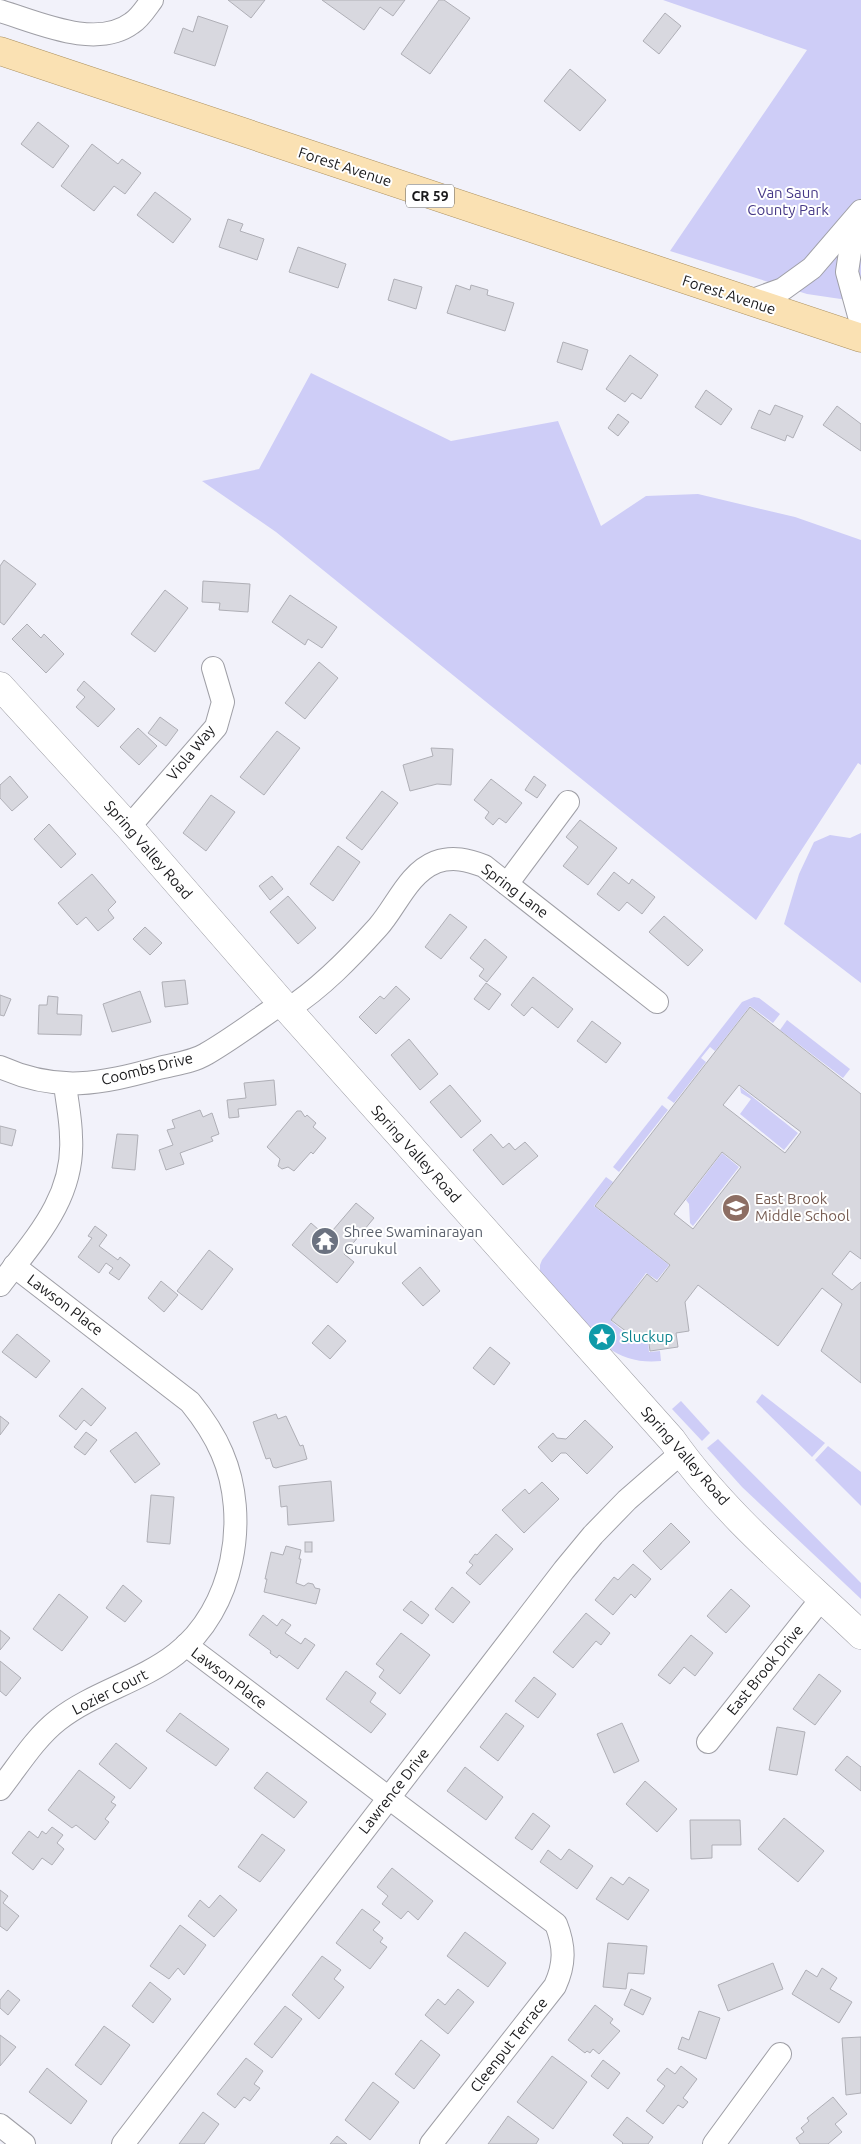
<svg xmlns="http://www.w3.org/2000/svg" width="861" height="2144" viewBox="0 0 861 2144" font-family="Ubuntu,sans-serif">
<style>
.green{fill:#cecdf7}
.building{fill:#d8d8df;stroke:#afafb6;fill-rule:evenodd}
.lines{fill:none;stroke-linecap:round;stroke-linejoin:round}
.minor-casing{stroke:#9f9fa6;stroke-width:24}
.tertiary-casing{stroke:#9f9fa6;stroke-width:29}
.primary-casing{stroke:#a98e5d;stroke-width:29}
.minor{stroke:#fff;stroke-width:22}
.tertiary{stroke:#fff;stroke-width:28}
.primary{stroke:#fae1b3;stroke-width:28}
.labels{text-anchor:middle;stroke-width:4;stroke-linejoin:round;paint-order:stroke}
.shield{fill:#fff;stroke:#5e5e5f;stroke-width:1}
.shield-label{font-size:14px;font-weight:bold;fill:#19191b}
.street-label{font-size:15px;fill:#19191b;stroke:#fff}
.park-label{font-size:15px;fill:#463987;stroke:#fff}
.education-label{font-size:15px;fill:#785e54;stroke:#fff;text-anchor:start}
.worship-label{font-size:15px;fill:#5b616d;stroke:#fff;text-anchor:start}
.culture-label{font-size:15px;fill:#0d838f;stroke:#fff;text-anchor:start}
</style>
<rect width="100%" height="100%" fill="#f2f2fa"/>
<g class="green">
<polygon points="663,0 861,0 861,302 807,294 670,251 807,50"/>
<polygon points="311,373 451,441 558,421 601,526 646,496 698,494 795,517 861,540 861,765 858,763 756,920 276,532 202,481 259,469"/>
<polygon points="861,833 861,983 784,924 799,874 814,842 830,835 850,838"/>
<polygon points="754,997 759,998 780,1014 773,1023 750,1006 715,1051 710,1047 701,1058 706,1062 674,1103 667,1098 742,1002"/>
<polygon points="787,1020 850,1069 843,1078 780,1030"/>
<polygon points="740,1087 798,1133 784,1150 740,1114 751,1099 741,1093"/>
<polygon points="662,1105 668,1110 619,1172 613,1167"/>
<polygon points="722,1153 739,1167 693,1226 690,1223 689,1204 686,1200"/>
<path d="M606,1177l7,5 -19,24 75,59 -12,15 -11,-7 -35,48 23,19 11,-1 1,3h2l1,10 11,-1 1,10c-20,2 -38,-2 -54,-14l-67,-76v-6l2,-5z"/>
<polygon points="762,1394 825,1443 812,1457 756,1402"/>
<polygon points="681,1401 710,1433 702,1441 672,1409"/>
<polygon points="718,1439 861,1583 861,1599 742,1487 707,1448"/>
<polygon points="828,1446 861,1472 861,1506 815,1460"/>
</g>
<g class="building">
<polygon points="228,0 265,0 251,18"/>
<polygon points="322,0 405,0 393,16 380,7 364,30"/>
<polygon points="439,0 444,0 470,18 430,74 401,54"/>
<polygon points="665,13 681,26 659,54 643,41"/>
<polygon points="198,16 228,26 215,66 174,53 183,28 193,32"/>
<polygon points="570,69 606,100 580,131 544,101"/>
<polygon points="38,122 69,146 53,168 21,144"/>
<polygon points="92,144 118,164 122,159 141,173 125,194 114,186 94,211 61,186"/>
<polygon points="155,192 191,219 173,243 137,215"/>
<polygon points="228,219 243,224 240,231 264,239 257,260 219,247"/>
<polygon points="298,247 346,264 338,288 289,272"/>
<polygon points="394,279 422,287 416,309 388,300"/>
<polygon points="456,285 470,290 471,285 488,290 487,295 514,303 505,331 447,313"/>
<polygon points="563,342 588,350 582,370 557,362"/>
<polygon points="630,355 658,375 641,399 632,393 625,402 606,389"/>
<polygon points="706,390 732,409 721,425 695,407"/>
<polygon points="775,405 803,416 793,438 787,435 785,441 751,428 759,410 770,415"/>
<polygon points="837,406 861,424 861,451 823,425"/>
<polygon points="618,414 629,422 618,436 608,428"/>
<polygon points="4,560 36,584 4,625 0,622 0,566"/>
<polygon points="203,581 250,584 248,612 219,610 220,603 202,602"/>
<polygon points="165,590 188,608 155,652 131,634"/>
<polygon points="290,595 337,627 322,648 308,639 305,645 272,622"/>
<polygon points="27,624 41,638 44,634 64,654 46,673 12,639"/>
<polygon points="319,662 338,678 305,719 285,703"/>
<polygon points="84,681 115,709 98,727 76,707 85,697 77,690"/>
<polygon points="160,717 178,730 166,746 148,733"/>
<polygon points="138,728 157,746 139,765 120,747"/>
<polygon points="277,731 300,748 264,795 240,777"/>
<polygon points="431,748 453,749 451,785 437,784 410,791 403,765 433,756"/>
<polygon points="10,776 28,797 12,811 0,798 0,785"/>
<polygon points="534,776 546,785 537,798 525,790"/>
<polygon points="491,779 522,803 506,823 499,818 493,825 485,818 489,812 474,800"/>
<polygon points="382,791 398,803 362,850 346,838"/>
<polygon points="211,795 235,812 206,851 183,833"/>
<polygon points="580,820 617,848 588,885 563,866 578,847 566,837"/>
<polygon points="49,824 76,854 61,868 34,839"/>
<polygon points="338,846 360,862 333,901 310,884"/>
<polygon points="614,872 629,884 632,879 655,897 642,914 627,902 619,911 597,894"/>
<polygon points="92,874 116,902 108,910 114,918 98,931 86,917 77,925 58,903"/>
<polygon points="272,876 283,889 270,900 259,886"/>
<polygon points="288,896 316,928 298,944 270,912"/>
<polygon points="450,914 467,927 441,959 425,947"/>
<polygon points="664,916 703,950 688,966 649,932"/>
<polygon points="145,927 162,943 150,955 133,939"/>
<polygon points="485,939 507,957 487,982 479,976 484,969 470,958"/>
<polygon points="533,977 573,1009 558,1028 532,1007 524,1016 511,1005"/>
<polygon points="185,980 188,1004 165,1007 162,982"/>
<polygon points="486,983 501,994 489,1010 474,999"/>
<polygon points="396,986 410,999 376,1034 359,1017 380,996 384,999"/>
<polygon points="140,991 151,1022 112,1032 103,1004"/>
<polygon points="0,995 11,999 4,1016 0,1015"/>
<polygon points="48,996 58,997 57,1014 82,1015 81,1035 38,1034 39,1005 47,1005"/>
<path d="M750,1007l111,87v165l-11,-8 -18,23 20,16 9,-8v101l-40,-32 21,-47 -20,-16 -44,58 -80,-61 -13,17 4,29 -13,2 2,14 -28,4 -2,-15 -13,2 -24,-18 36,-46 10,8 13,-17 -75,-59zM739,1085l62,47 -16,21 -62,-48zM722,1152l19,15 -48,62 -19,-15z"/>
<polygon points="592,1021 621,1043 606,1063 577,1041"/>
<polygon points="409,1039 438,1074 420,1090 391,1055"/>
<polygon points="274,1080 276,1105 238,1109 239,1117 229,1118 227,1100 246,1098 244,1083"/>
<polygon points="450,1085 481,1121 461,1138 430,1102"/>
<polygon points="200,1110 203,1117 212,1113 219,1134 211,1137 213,1141 180,1153 184,1164 166,1170 159,1150 173,1145 167,1130 175,1128 172,1120"/>
<polygon points="297,1111 301,1111 305,1117 307,1115 316,1123 313,1127 326,1138 313,1154 311,1152 294,1171 288,1167 282,1169 278,1166 280,1159 267,1147"/>
<polygon points="0,1126 16,1130 12,1146 0,1143"/>
<polygon points="117,1134 138,1135 135,1170 112,1168"/>
<polygon points="491,1134 503,1148 509,1143 515,1150 525,1142 538,1156 503,1185 473,1150"/>
<polygon points="356,1203 374,1218 344,1254 354,1262 337,1283 292,1245 311,1223 327,1237"/>
<polygon points="95,1226 107,1235 99,1246 118,1260 120,1257 130,1265 119,1280 109,1273 113,1268 106,1263 99,1273 78,1257 92,1238 88,1236"/>
<polygon points="209,1250 233,1269 202,1310 177,1291"/>
<polygon points="420,1267 440,1291 423,1306 402,1283"/>
<polygon points="161,1281 178,1295 164,1312 148,1298"/>
<polygon points="328,1325 346,1341 330,1359 312,1343"/>
<polygon points="17,1334 50,1361 36,1378 2,1352"/>
<polygon points="490,1347 510,1363 494,1385 473,1368"/>
<polygon points="82,1388 106,1408 91,1426 84,1420 76,1430 59,1416"/>
<polygon points="276,1414 278,1419 286,1416 300,1446 303,1445 307,1459 276,1468 273,1467 270,1458 266,1459 253,1422"/>
<polygon points="0,1416 9,1423 0,1435"/>
<polygon points="585,1420 613,1447 587,1474 566,1453 561,1453 552,1462 538,1447 553,1433 557,1438 566,1439"/>
<polygon points="86,1432 97,1440 85,1455 74,1447"/>
<polygon points="136,1432 160,1464 135,1483 110,1451"/>
<polygon points="331,1481 334,1521 288,1525 287,1506 281,1507 279,1486"/>
<polygon points="542,1482 559,1499 524,1533 502,1510 525,1489 529,1494"/>
<polygon points="151,1495 174,1497 170,1544 147,1542"/>
<polygon points="671,1523 690,1542 661,1570 643,1551"/>
<polygon points="496,1534 513,1549 480,1585 466,1573 473,1565 469,1562 475,1554 477,1555"/>
<rect x="305" y="1542" width="7" height="10"/>
<polygon points="286,1546 301,1550 299,1559 301,1559 296,1583 304,1586 308,1583 313,1584 315,1588 320,1589 316,1604 264,1592 267,1579 265,1579 271,1552 283,1555"/>
<polygon points="633,1564 651,1579 635,1598 631,1594 613,1615 595,1600 614,1577 618,1580"/>
<polygon points="123,1585 142,1601 125,1622 106,1608"/>
<polygon points="452,1587 470,1602 453,1623 435,1609"/>
<polygon points="731,1589 750,1606 726,1633 707,1616"/>
<polygon points="59,1594 88,1617 62,1651 33,1629"/>
<polygon points="411,1601 429,1615 422,1624 403,1610"/>
<polygon points="586,1613 610,1633 601,1645 596,1641 573,1668 553,1652"/>
<polygon points="263,1615 277,1626 282,1619 291,1625 285,1633 301,1644 305,1638 315,1645 298,1669 279,1655 277,1658 270,1653 271,1651 249,1635"/>
<polygon points="0,1630 10,1638 0,1650"/>
<polygon points="401,1633 430,1655 400,1694 379,1677 384,1670 376,1664"/>
<polygon points="691,1635 713,1653 695,1676 684,1667 670,1684 658,1675"/>
<polygon points="0,1661 21,1678 6,1696 0,1691"/>
<polygon points="346,1671 376,1693 370,1702 386,1714 371,1733 326,1699"/>
<polygon points="819,1674 841,1691 815,1725 793,1709"/>
<polygon points="534,1677 556,1694 538,1718 515,1701"/>
<polygon points="180,1713 229,1749 216,1766 166,1731"/>
<polygon points="506,1713 524,1726 498,1761 480,1747"/>
<polygon points="622,1723 639,1761 614,1773 597,1734"/>
<polygon points="777,1727 805,1732 797,1775 769,1770"/>
<polygon points="116,1743 147,1768 130,1789 99,1764"/>
<polygon points="847,1756 861,1767 861,1791 835,1770"/>
<polygon points="465,1767 503,1797 486,1820 447,1791"/>
<polygon points="79,1770 115,1797 111,1802 116,1805 105,1819 109,1822 95,1840 76,1825 72,1828 48,1810"/>
<polygon points="267,1772 307,1802 294,1818 254,1788"/>
<polygon points="645,1781 677,1809 657,1832 626,1804"/>
<polygon points="533,1813 550,1826 532,1850 515,1838"/>
<polygon points="784,1818 824,1851 798,1882 758,1849"/>
<polygon points="690,1820 740,1820 741,1845 712,1845 712,1858 691,1859"/>
<polygon points="52,1827 63,1835 57,1843 64,1849 52,1865 42,1858 33,1870 12,1853 29,1831 38,1838 42,1831 46,1834"/>
<polygon points="262,1834 285,1850 260,1882 238,1867"/>
<polygon points="569,1849 593,1866 577,1889 540,1862 548,1850 561,1860"/>
<polygon points="392,1868 433,1901 418,1920 408,1911 401,1919 382,1904 388,1896 377,1887"/>
<polygon points="611,1877 623,1885 629,1877 649,1890 628,1920 596,1899"/>
<polygon points="0,1890 8,1896 3,1903 19,1916 7,1931 0,1926"/>
<polygon points="220,1895 237,1910 214,1937 188,1916 200,1900 209,1908"/>
<polygon points="362,1909 380,1922 373,1930 383,1938 380,1942 387,1947 370,1969 336,1943"/>
<polygon points="180,1925 206,1945 184,1975 178,1968 169,1979 150,1966"/>
<polygon points="465,1932 506,1963 488,1987 447,1956"/>
<polygon points="608,1943 647,1946 644,1974 628,1973 626,1989 603,1987"/>
<polygon points="322,1956 341,1970 334,1979 344,1987 319,2019 292,1995"/>
<polygon points="773,1963 783,1989 728,2011 718,1985"/>
<polygon points="822,1968 837,1978 830,1989 852,2002 839,2023 792,1994 806,1970 817,1977"/>
<polygon points="150,1982 171,1999 153,2023 132,2006"/>
<polygon points="458,1989 474,2002 448,2034 425,2015 438,1999 445,2005"/>
<polygon points="631,1989 651,1998 643,2015 624,2005"/>
<polygon points="8,1990 20,2000 8,2015 0,2008 0,2000"/>
<polygon points="595,2005 613,2019 610,2023 620,2031 599,2054 593,2049 590,2053 587,2051 585,2053 568,2040"/>
<polygon points="285,2006 302,2019 272,2058 254,2044"/>
<polygon points="699,2011 720,2018 706,2059 678,2049 682,2037 689,2040"/>
<polygon points="104,2026 130,2045 101,2085 75,2065"/>
<polygon points="0,2035 16,2047 0,2066"/>
<polygon points="861,2037 861,2093 846,2095 842,2038"/>
<polygon points="421,2040 440,2055 414,2089 395,2074"/>
<polygon points="552,2056 587,2082 553,2129 517,2102"/>
<polygon points="246,2058 263,2071 254,2084 260,2088 250,2101 244,2097 235,2108 217,2094"/>
<polygon points="603,2060 620,2073 608,2089 591,2076"/>
<polygon points="681,2066 697,2079 683,2098 688,2102 683,2108 678,2105 663,2124 646,2111 665,2086 657,2080 667,2068 675,2074"/>
<polygon points="47,2068 87,2101 71,2124 29,2092"/>
<polygon points="373,2082 399,2102 370,2140 345,2120"/>
<polygon points="833,2097 847,2114 835,2124 842,2132 828,2144 800,2144 796,2138 804,2132 801,2128 809,2121 807,2118"/>
<polygon points="203,2112 219,2124 204,2144 179,2144"/>
<polygon points="508,2116 539,2139 536,2144 488,2144"/>
<polygon points="627,2117 653,2137 648,2144 622,2144 623,2143 613,2135"/>
<polygon points="337,2136 347,2144 330,2144"/>
</g>
<g class="lines">
<defs>
<g id="minor">
<path d="M0,11c37,11 96,39 132,12 8,-5 14,-15 20,-23"/>
<polyline points="855,219 847,272 861,323"/>
<polyline points="750,301 783,289 812,268 861,211"/>
<polyline points="129,827 216,727 223,702 213,668"/>
<polyline points="507,884 568,802"/>
<path d="M288,1009c33,-21 63,-52 90,-82 18,-20 30,-54 58,-65 17,-6 32,-2 48,4l173,136"/>
<path d="M0,1067c58,26 100,17 159,1 15,-4 34,-6 47,-14 26,-15 51,-34 76,-51"/>
<path d="M0,1285c34,-45 75,-87 71,-148 0,-17 -4,-35 -6,-53"/>
<path d="M186,1645l370,279c9,23 9,40 -1,62l-124,158"/>
<polyline points="708,1742 822,1598"/>
<path d="M0,1789c18,-23 35,-51 58,-69 36,-28 82,-38 118,-66 58,-45 74,-136 46,-201 -8,-19 -19,-35 -32,-51l-176,-136"/>
<polyline points="0,2125 24,2144"/>
<polyline points="123,2144 564,1570 593,1535 627,1500 681,1453"/>
<polyline points="714,2144 780,2054"/>
</g>
<path id="tertiary" d="M0,686l129,141 153,176 390,437c52,74 124,133 189,195"/>
<polyline id="primary" points="0,51 861,338"/>
</defs>
<use href="#minor" class="minor-casing"/>
<use href="#tertiary" class="tertiary-casing"/>
<use href="#primary" class="primary-casing"/>
<use href="#minor" class="minor"/>
<use href="#tertiary" class="tertiary"/>
<use href="#primary" class="primary"/>
</g>
<defs>
<symbol id="school-disc" viewBox="-11 -11 22 22"><circle r="9.5" fill="#8d6e63" stroke="#fff"/><path d="M0-5L7-2L0 1L-7-2ZM-4 1L0 2.5L4 1V4Q0 6-4 4Z" fill="#fff"/></symbol>
<symbol id="temple-disc" viewBox="-11 -11 22 22"><circle r="9.5" fill="#6b7280" stroke="#fff"/><path d="M0-6L5-2H3V0L6.5 2.5H4V6H1.5V3h-3V6H-4V2.5H-6.5L-3 0V-2H-5Z" fill="#fff"/></symbol>
<symbol id="sight-disc" viewBox="-11 -11 22 22"><circle r="9.5" fill="#0f9aa8" stroke="#fff"/><path d="M0-6L1.8-2.2L6-1.7L2.9 1.2L3.7 5.4L0 3.3L-3.7 5.4L-2.9 1.2L-6-1.7L-1.8-2.2Z" fill="#fff"/></symbol>
</defs>
<g fill-rule="evenodd">
<use href="#school-disc" x="720" y="1192" width="32" height="32"/>
<use href="#temple-disc" x="309" y="1225" width="32" height="32"/>
<use href="#sight-disc" x="586" y="1321" width="32" height="32"/>
</g>
<g class="labels">
<rect class="shield" x="406" y="184.5" width="48" height="23" rx="4"/>
<g class="shield-label">
<text x="430" y="201">CR 59</text>
</g>
<g class="street-label">
<text transform="translate(345 167) rotate(18)" y="5">Forest Avenue</text>
<text transform="translate(729 295) rotate(18)" y="5">Forest Avenue</text>
<text transform="translate(191 753) rotate(-51)" y="5">Viola Way</text>
<text transform="translate(148 850) rotate(49)" y="5">Spring Valley Road</text>
<text transform="translate(515 891) rotate(37)" y="5">Spring Lane</text>
<text transform="translate(147 1069) rotate(-14)" y="5">Coombs Drive</text>
<text transform="translate(416 1154) rotate(48)" y="5">Spring Valley Road</text>
<text transform="translate(65 1305) rotate(37)" y="5">Lawson Place</text>
<text transform="translate(685 1456) rotate(49)" y="5">Spring Valley Road</text>
<text transform="translate(765 1670) rotate(-51)" y="5">East Brook Drive</text>
<text transform="translate(229 1678) rotate(37)" y="5">Lawson Place</text>
<text transform="translate(110 1692) rotate(-27)" y="5">Lozier Court</text>
<text transform="translate(394 1791) rotate(-52)" y="5">Lawrence Drive</text>
<text transform="translate(509 2045) rotate(-52)" y="5">Cleenput Terrace</text>
</g>
<g class="park-label">
<text x="788" y="198">Van Saun<tspan x="788" dy="17">County Park</tspan></text>
</g>
<g class="education-label">
<text x="755" y="1204">East Brook<tspan x="755" dy="17">Middle School</tspan></text>
</g>
<g class="worship-label">
<text x="344" y="1237">Shree Swaminarayan<tspan x="344" dy="17">Gurukul</tspan></text>
</g>
<g class="culture-label">
<text x="621" y="1342">Sluckup</text>
</g>
</g>
</svg>
